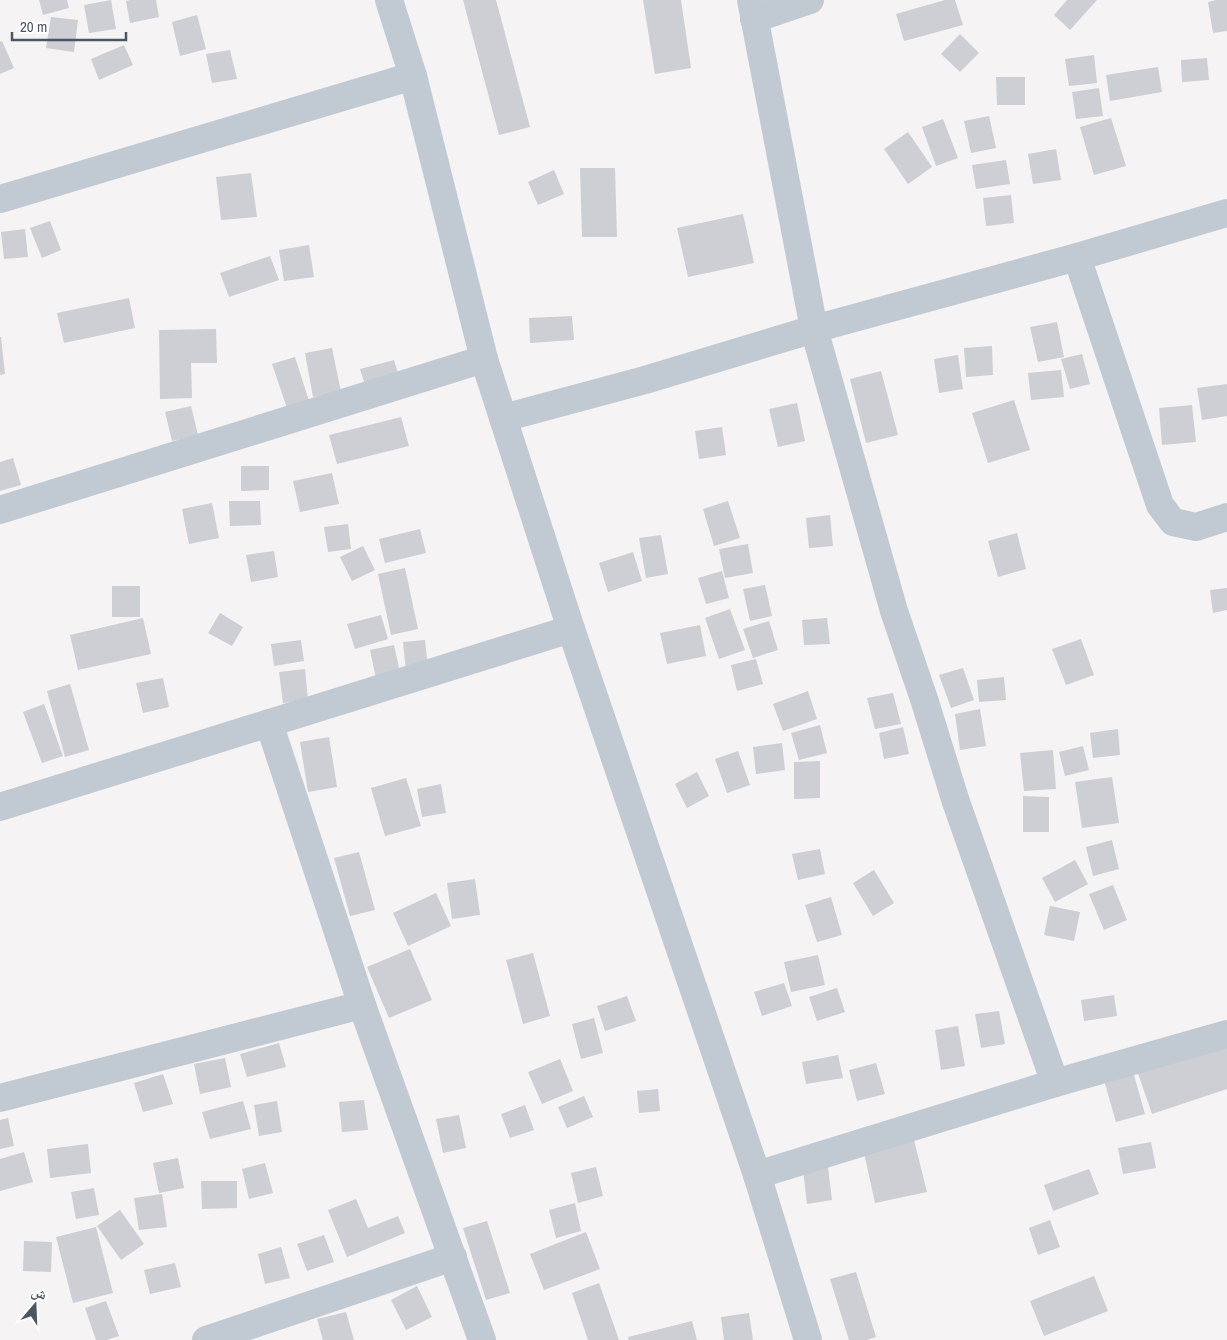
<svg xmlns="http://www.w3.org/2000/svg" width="1227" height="1340" viewBox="0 0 1227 1340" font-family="'Archivo Narrow','Noto Naskh Arabic',sans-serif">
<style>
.building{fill:#cdcfd5}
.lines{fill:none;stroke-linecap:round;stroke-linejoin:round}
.minor{stroke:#c1cad2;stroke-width:28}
</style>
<rect width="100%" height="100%" fill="#f5f3f3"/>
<g class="building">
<polygon points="39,0 67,0 69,8 43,15"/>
<polygon points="111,0 116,29 89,33 84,5"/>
<polygon points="130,0 156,0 159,17 130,23 126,1"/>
<polygon points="463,0 496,0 530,127 499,135"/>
<polygon points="643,0 681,0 691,68 655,74"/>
<polygon points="945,0 955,0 963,25 904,41 896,14"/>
<polygon points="1067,0 1097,0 1070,30 1054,15"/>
<polygon points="1216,0 1227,0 1227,31 1213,33 1208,2"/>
<polygon points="197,15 206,49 180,56 172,22"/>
<polygon points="51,17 78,20 74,52 46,48"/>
<polygon points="960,34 979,53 960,72 941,54"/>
<polygon points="2,41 14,68 0,74 0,42"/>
<polygon points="124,45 133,65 99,80 91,59"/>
<polygon points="230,50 237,79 212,83 206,54"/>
<polygon points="1094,55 1097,83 1069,86 1065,59"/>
<polygon points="1207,58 1209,80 1182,82 1181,60"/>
<polygon points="1158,67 1162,92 1110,101 1106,75"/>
<polygon points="996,77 1025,77 1025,105 997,105"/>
<polygon points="1099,88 1103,116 1076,119 1072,92"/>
<polygon points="989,116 996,148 971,153 964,121"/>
<polygon points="1111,118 1126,166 1094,175 1080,127"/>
<polygon points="943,119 958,158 936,166 922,127"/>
<polygon points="908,132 932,167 908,184 884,149"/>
<polygon points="1056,149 1061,180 1033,184 1028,154"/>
<polygon points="1006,160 1010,184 976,189 972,165"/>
<polygon points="580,168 615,168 617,237 582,237"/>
<polygon points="554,170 564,194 538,205 528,182"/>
<polygon points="251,173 257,217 221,220 216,177"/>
<polygon points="1011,195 1014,223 986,226 983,198"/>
<polygon points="743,214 754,263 688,277 677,228"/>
<polygon points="50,221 61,250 42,258 30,228"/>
<polygon points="25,229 28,257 4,259 1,232"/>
<polygon points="309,245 314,277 284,281 279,250"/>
<polygon points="270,256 279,280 229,297 220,273"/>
<polygon points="129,298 135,328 64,343 57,313"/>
<polygon points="572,316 574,340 530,343 529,318"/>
<polygon points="1057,322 1064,357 1038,362 1030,327"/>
<polygon points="216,329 217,363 191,363 192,398 160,399 159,330"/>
<polygon points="0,337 1,337 5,374 0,375"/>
<polygon points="992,346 993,375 966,377 964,348"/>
<polygon points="332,348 341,392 313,397 305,353"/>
<polygon points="1082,354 1090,384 1070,389 1061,359"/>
<polygon points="958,355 963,389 939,393 934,359"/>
<polygon points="295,357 309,401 287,408 272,364"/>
<polygon points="394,360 401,383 367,391 360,369"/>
<polygon points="1061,370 1064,397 1031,400 1028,373"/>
<polygon points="881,371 898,435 866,443 850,379"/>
<polygon points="1227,384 1227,416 1202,420 1197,388"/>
<polygon points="1014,400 1030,450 988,463 972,413"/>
<polygon points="797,403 805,441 778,447 769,409"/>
<polygon points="1192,405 1196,442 1162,445 1159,408"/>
<polygon points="191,406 198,435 172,441 165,412"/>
<polygon points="401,417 409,446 337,464 329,435"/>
<polygon points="722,427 726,455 699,459 695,431"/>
<polygon points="13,458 21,485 0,491 0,462"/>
<polygon points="241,466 269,466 269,490 241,491"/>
<polygon points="332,473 339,504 300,512 293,481"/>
<polygon points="229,501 260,501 261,525 230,526"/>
<polygon points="728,501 740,538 714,546 703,509"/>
<polygon points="212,503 219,538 189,544 182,509"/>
<polygon points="830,515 833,546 809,548 806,518"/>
<polygon points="348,524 351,549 328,552 324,527"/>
<polygon points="420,529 426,553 385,563 379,539"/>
<polygon points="1017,533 1026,569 998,577 988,541"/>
<polygon points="661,535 668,574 646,578 639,538"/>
<polygon points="748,544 753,573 725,578 719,549"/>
<polygon points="363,546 375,570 352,581 340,557"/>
<polygon points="274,551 278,577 251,582 246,555"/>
<polygon points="633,552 642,581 608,592 599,563"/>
<polygon points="405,568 418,629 391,635 378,574"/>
<polygon points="722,571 729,598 706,604 698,578"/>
<polygon points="765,585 772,616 750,621 743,589"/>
<rect x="112" y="586" width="28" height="31"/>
<polygon points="1227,588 1227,610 1213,613 1210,590"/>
<polygon points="730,609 745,650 719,659 705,618"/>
<polygon points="220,613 243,627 232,646 208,633"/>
<polygon points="381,615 388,639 355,649 347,624"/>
<polygon points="143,618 151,654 78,670 70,635"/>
<polygon points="827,618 830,644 804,645 802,620"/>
<polygon points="769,621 778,650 753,658 743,629"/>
<polygon points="700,625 706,656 667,664 660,633"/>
<polygon points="1081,639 1094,675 1066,685 1052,649"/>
<polygon points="301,640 304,661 274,666 271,644"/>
<polygon points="425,640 428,669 406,671 403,642"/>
<polygon points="394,645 401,677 377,683 370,650"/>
<polygon points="756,659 763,684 737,691 731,665"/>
<polygon points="963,668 974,700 951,708 939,675"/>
<polygon points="305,669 308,700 283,703 279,672"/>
<polygon points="1004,677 1006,700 979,702 977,680"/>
<polygon points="163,678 169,707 143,713 136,683"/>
<polygon points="70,684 89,750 65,757 47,691"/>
<polygon points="808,691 817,719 783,731 773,704"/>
<polygon points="893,693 901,724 875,729 867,698"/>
<polygon points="44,704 63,756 42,763 23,712"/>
<polygon points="980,709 986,746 960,750 955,714"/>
<polygon points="820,725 827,753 799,760 791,733"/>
<polygon points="903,727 909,754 884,759 879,733"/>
<polygon points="1118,729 1120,755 1093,758 1090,733"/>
<polygon points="329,737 337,787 308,792 300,742"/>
<polygon points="782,743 785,770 756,774 753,747"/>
<polygon points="1083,746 1089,770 1065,776 1059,752"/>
<polygon points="1053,750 1056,789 1024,791 1020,753"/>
<polygon points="738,751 750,785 727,793 715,759"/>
<polygon points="820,761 820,798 794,799 794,762"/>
<polygon points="697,772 709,796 687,808 675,784"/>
<polygon points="1112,777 1119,823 1082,828 1075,782"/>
<polygon points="406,778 421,826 385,836 371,788"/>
<polygon points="441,784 446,813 422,817 417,789"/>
<polygon points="1023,796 1049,797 1049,832 1023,832"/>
<polygon points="1112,840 1119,869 1093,876 1086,847"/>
<polygon points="820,849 825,874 798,880 792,854"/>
<polygon points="359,852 375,910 350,916 334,858"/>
<polygon points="1075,860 1088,884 1055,902 1042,878"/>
<polygon points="874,870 894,903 873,916 853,883"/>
<polygon points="475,879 480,915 452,919 447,883"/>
<polygon points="1113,885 1127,920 1104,930 1089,894"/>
<polygon points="436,893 451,926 408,946 393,913"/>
<polygon points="831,897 842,935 817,942 805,905"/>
<polygon points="1050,906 1080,912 1074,941 1044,935"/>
<polygon points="410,949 432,1000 389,1018 367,967"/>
<polygon points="533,953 550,1016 523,1024 506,960"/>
<polygon points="818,955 825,985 791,992 784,962"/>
<polygon points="784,983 792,1006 762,1016 754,992"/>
<polygon points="837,988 845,1012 817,1021 809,997"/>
<polygon points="1114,995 1117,1016 1084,1021 1081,1000"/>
<polygon points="627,996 636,1021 605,1031 597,1006"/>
<polygon points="999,1011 1005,1044 981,1048 975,1014"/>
<polygon points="594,1018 603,1053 581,1059 572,1024"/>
<polygon points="958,1026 965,1066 941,1070 935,1030"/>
<polygon points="1227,1027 1227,1089 1152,1114 1133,1059"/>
<polygon points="279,1043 286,1067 247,1077 240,1054"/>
<polygon points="838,1055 843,1078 806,1084 802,1062"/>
<polygon points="225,1058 231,1087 200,1094 194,1064"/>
<polygon points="560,1059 573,1091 542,1104 528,1072"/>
<polygon points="1130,1061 1145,1114 1116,1122 1101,1070"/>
<polygon points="876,1063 885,1094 857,1101 849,1070"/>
<polygon points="163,1074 173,1104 143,1112 134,1083"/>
<polygon points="658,1089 660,1111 639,1113 637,1091"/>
<polygon points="584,1096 593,1117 567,1128 558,1107"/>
<polygon points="364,1100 368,1130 342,1132 339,1102"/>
<polygon points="243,1101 251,1129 210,1139 202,1112"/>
<polygon points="277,1101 282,1132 259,1136 254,1105"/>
<polygon points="525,1105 534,1130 510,1138 501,1114"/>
<polygon points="459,1115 466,1148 443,1153 436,1119"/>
<polygon points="8,1118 14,1146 0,1149 0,1120"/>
<polygon points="913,1136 927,1192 875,1203 863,1148"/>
<polygon points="1151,1142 1156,1168 1123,1174 1118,1148"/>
<polygon points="88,1144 91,1173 50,1178 47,1149"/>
<polygon points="24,1152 33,1182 0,1191 0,1159"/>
<polygon points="178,1158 184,1188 159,1193 153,1163"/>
<polygon points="265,1163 273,1193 249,1199 242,1169"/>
<polygon points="596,1167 603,1196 578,1203 571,1173"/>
<polygon points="828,1167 832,1200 807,1204 803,1170"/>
<polygon points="1089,1169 1099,1194 1053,1211 1044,1185"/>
<polygon points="201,1181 237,1181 237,1208 202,1209"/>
<polygon points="94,1188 99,1215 76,1219 71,1192"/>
<polygon points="162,1194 167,1227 139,1230 134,1198"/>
<polygon points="356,1199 368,1228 398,1216 405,1233 347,1257 328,1210"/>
<polygon points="575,1203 581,1231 556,1238 549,1210"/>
<polygon points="120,1210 144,1244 121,1260 97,1226"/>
<polygon points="1050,1220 1060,1247 1038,1255 1029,1228"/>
<polygon points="487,1221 510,1293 486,1300 463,1228"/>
<polygon points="96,1227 113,1293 73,1303 56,1237"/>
<polygon points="586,1232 600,1269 544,1290 530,1254"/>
<polygon points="324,1235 334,1262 307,1271 297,1244"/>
<polygon points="24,1241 52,1242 51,1272 23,1271"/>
<polygon points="281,1247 290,1278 265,1284 258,1254"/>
<polygon points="175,1263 181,1287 150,1294 144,1270"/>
<polygon points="856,1272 876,1337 867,1340 849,1340 830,1279"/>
<polygon points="1094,1276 1108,1311 1044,1336 1030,1301"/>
<polygon points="599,1283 619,1340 588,1340 572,1293"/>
<polygon points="417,1286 432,1317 406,1330 391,1300"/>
<polygon points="106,1301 119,1336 107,1340 96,1340 85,1308"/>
<polygon points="346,1312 354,1340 323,1340 317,1319"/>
<polygon points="749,1313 753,1340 724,1340 721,1317"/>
<polygon points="692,1321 697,1340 629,1340 628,1337"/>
</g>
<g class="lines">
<g class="minor">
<polyline points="389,0 413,76 484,359 571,629 757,1175 808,1340"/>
<polyline points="751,0 814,329 894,611 924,699 956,802 1055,1083"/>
<polyline points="754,19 810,0"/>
<polyline points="0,199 413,76"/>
<polyline points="1077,257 1160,505 1173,522 1196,527 1227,517"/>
<polyline points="503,418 645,380 814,329 1077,257 1227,213"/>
<polyline points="0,510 484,359"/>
<polyline points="269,723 362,1005 482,1340"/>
<polyline points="0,807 571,629"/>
<polyline points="0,1098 362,1005"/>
<polyline points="757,1175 1055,1083 1227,1034"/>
<polyline points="206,1340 453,1257"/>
</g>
</g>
<g transform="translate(35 1305) rotate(19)" stroke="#ffffff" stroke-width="4" paint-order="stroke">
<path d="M0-4L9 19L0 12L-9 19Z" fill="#4a5661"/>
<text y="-8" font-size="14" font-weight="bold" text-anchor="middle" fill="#4a5661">ش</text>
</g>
<path d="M12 32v8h114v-8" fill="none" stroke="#4a5661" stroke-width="2.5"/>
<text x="20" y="32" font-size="15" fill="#4a5661" stroke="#ffffff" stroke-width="4" paint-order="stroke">20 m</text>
</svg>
